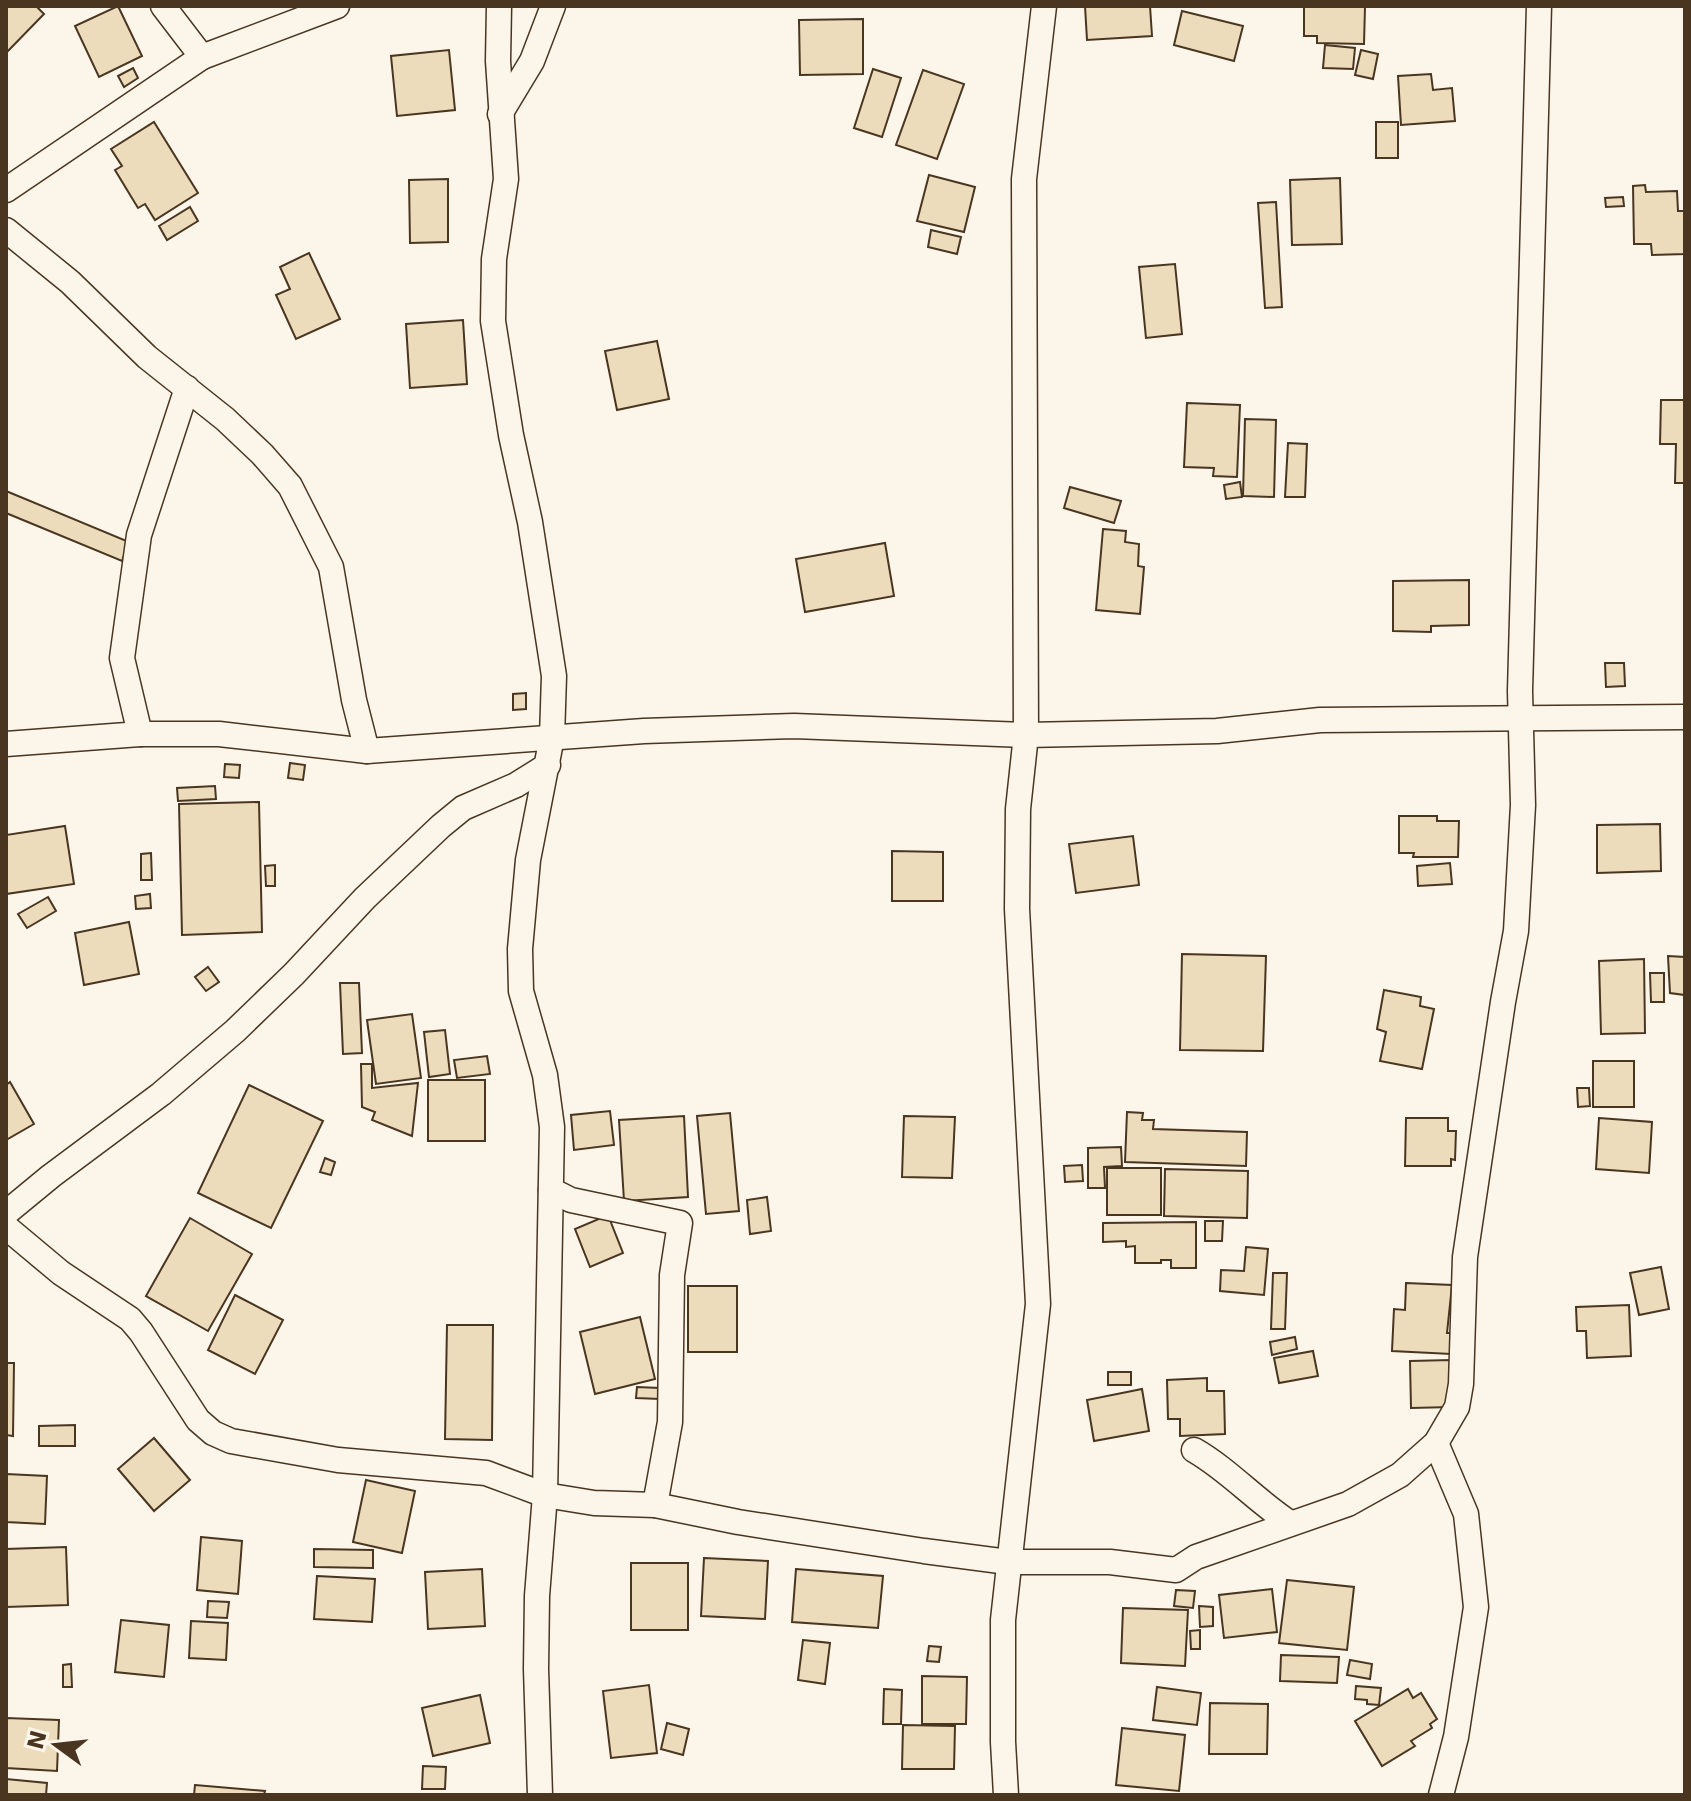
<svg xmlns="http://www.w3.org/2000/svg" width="1691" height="1801" viewBox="0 0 1691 1801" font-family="'DejaVu Sans',sans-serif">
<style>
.building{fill:#ecdcbc;stroke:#4a3520;stroke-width:2}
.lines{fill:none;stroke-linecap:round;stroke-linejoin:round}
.minor-casing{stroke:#4a3520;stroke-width:27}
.minor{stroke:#fbf6e9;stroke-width:24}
</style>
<rect width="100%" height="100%" fill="#fbf6e9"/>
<g class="building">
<polygon points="6,6 36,6 44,14 6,53"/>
<polygon points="118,6 142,56 99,77 75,26"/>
<polygon points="1085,6 1150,6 1152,36 1087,40"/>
<polygon points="1304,6 1365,7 1364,44 1317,43 1317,36 1304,36"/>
<polygon points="1182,11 1243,26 1234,61 1174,45"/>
<polygon points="863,19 863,74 800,75 799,20"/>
<polygon points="1325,45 1355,48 1353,69 1323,68"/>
<polygon points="449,50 455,110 397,116 391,56"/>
<polygon points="1361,50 1378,54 1373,79 1355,75"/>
<polygon points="133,68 138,78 124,87 118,76"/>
<polygon points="873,69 901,78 882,137 854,128"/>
<polygon points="923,70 964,84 937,159 896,145"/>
<polygon points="1431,74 1433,90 1452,88 1455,121 1401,125 1398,76"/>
<polygon points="154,122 198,193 155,220 145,204 138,208 115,170 122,166 111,149"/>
<rect x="1376" y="122" width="22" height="36"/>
<polygon points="929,175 975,187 964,232 917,221"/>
<polygon points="1340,178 1342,244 1292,245 1290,180"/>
<polygon points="448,179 448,242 410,243 409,180"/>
<polygon points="1645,185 1646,192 1677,191 1678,211 1685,211 1685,254 1652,255 1651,244 1634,244 1633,186"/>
<polygon points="1623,197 1624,206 1606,207 1605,198"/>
<polygon points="1276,202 1282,307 1265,308 1258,203"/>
<polygon points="190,207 198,221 167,240 159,226"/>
<polygon points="931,230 961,237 957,254 928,247"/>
<polygon points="309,253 340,319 296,339 276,295 290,289 280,267"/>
<polygon points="1175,264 1182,334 1146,338 1139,267"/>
<polygon points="463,320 467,384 410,388 406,324"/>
<polygon points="657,341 669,399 617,410 605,351"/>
<polygon points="1661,400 1685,400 1685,483 1675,483 1676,444 1660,444"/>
<polygon points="1187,403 1240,405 1237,477 1213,476 1214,468 1184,467"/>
<polygon points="1245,419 1276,420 1274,497 1243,496"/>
<polygon points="1288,443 1307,444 1305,497 1285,497"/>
<polygon points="1240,482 1242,497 1226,499 1224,485"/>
<polygon points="1070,487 1121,501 1114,523 1064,508"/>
<polygon points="6,491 129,542 122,561 6,513"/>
<polygon points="1103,529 1126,531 1125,542 1139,544 1138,566 1144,567 1140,614 1096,610"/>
<polygon points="885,543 894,596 805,612 796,559"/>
<polygon points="1469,580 1469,625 1431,626 1431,632 1393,631 1393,581"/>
<polygon points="1605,663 1624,663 1625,686 1606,687"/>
<polygon points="526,693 526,709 513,710 513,694"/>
<polygon points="290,763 305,765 303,780 288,778"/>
<polygon points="225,764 240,765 239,778 224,777"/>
<polygon points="215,786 216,799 178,801 177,788"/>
<polygon points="259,802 262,932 182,935 179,804"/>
<polygon points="1399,816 1437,816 1437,821 1459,821 1458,857 1413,857 1414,853 1399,853"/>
<polygon points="1660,824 1661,871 1597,873 1597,825"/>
<polygon points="65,826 74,884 6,894 6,835"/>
<polygon points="1133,836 1139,885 1076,893 1069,844"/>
<polygon points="892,851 943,852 943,901 892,901"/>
<polygon points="151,853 152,880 141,880 141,854"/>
<polygon points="1450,863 1452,884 1418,886 1417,866"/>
<polygon points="275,865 275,886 266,886 265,866"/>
<polygon points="150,894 151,908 136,909 135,896"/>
<polygon points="48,897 56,911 27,928 18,914"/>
<polygon points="129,922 139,974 84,985 75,933"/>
<polygon points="1182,954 1266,956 1263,1051 1180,1050"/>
<polygon points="1668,956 1685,957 1685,995 1670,993"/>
<polygon points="1644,959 1645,1033 1601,1034 1599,961"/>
<polygon points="208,967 219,982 206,991 195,977"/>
<polygon points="1650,973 1664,973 1664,1002 1651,1002"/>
<polygon points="340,983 359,983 362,1053 343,1054"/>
<polygon points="1384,990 1421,997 1420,1006 1434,1009 1422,1069 1380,1061 1386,1032 1377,1029"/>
<polygon points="412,1014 421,1078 376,1084 367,1020"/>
<polygon points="445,1030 450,1074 429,1077 424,1032"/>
<polygon points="487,1056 490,1074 457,1078 454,1060"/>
<rect x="1593" y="1061" width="41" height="46"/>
<polygon points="361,1064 372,1064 372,1088 418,1083 412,1136 372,1120 375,1112 362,1107"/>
<rect x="428" y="1080" width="57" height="61"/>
<polygon points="10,1082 34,1124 6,1140 6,1085"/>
<polygon points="249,1085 323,1121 271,1228 198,1193"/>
<polygon points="1577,1088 1589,1088 1590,1106 1578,1107"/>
<polygon points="610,1111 614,1145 574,1150 571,1115"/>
<polygon points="1127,1112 1143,1113 1142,1120 1154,1120 1153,1129 1247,1132 1246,1166 1125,1162"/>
<polygon points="730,1113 739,1211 706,1214 697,1116"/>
<polygon points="684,1116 688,1197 624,1201 619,1120"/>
<polygon points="904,1116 955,1117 952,1178 902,1177"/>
<polygon points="1406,1118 1448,1118 1448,1131 1456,1131 1455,1160 1451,1159 1451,1166 1405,1166"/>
<polygon points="1599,1118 1652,1122 1649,1173 1596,1169"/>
<polygon points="1121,1147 1122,1166 1104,1167 1105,1188 1088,1188 1088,1148"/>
<polygon points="325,1158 335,1162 331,1175 320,1172"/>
<polygon points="1082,1165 1083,1181 1065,1182 1064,1166"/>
<rect x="1107" y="1168" width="54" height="47"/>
<polygon points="1165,1169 1248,1171 1247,1218 1164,1216"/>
<polygon points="767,1197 771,1231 750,1234 747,1200"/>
<polygon points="608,1215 623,1253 590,1267 575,1229"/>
<polygon points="190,1218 252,1254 208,1331 146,1296"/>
<polygon points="1205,1221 1223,1221 1222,1241 1205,1241"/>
<polygon points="1196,1222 1196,1268 1171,1268 1171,1260 1161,1260 1161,1263 1135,1263 1135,1246 1126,1247 1126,1241 1103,1242 1103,1223"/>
<polygon points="1246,1247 1268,1249 1264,1295 1220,1291 1221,1270 1244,1271"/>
<polygon points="1661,1267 1669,1309 1639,1315 1630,1273"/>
<polygon points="1273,1273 1287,1273 1285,1329 1271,1329"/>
<polygon points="1406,1283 1452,1285 1447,1333 1452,1333 1451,1354 1392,1351 1394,1309 1405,1310"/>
<rect x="688" y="1286" width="49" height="66"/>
<polygon points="235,1295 283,1320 255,1374 208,1350"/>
<polygon points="1629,1305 1631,1356 1587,1358 1586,1331 1577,1331 1576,1307"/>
<polygon points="640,1317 655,1379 595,1394 580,1332"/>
<polygon points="447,1325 493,1325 492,1440 445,1439"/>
<polygon points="1295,1337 1297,1349 1272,1355 1270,1342"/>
<polygon points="1313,1351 1318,1376 1279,1383 1274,1358"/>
<polygon points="1451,1360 1452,1407 1411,1408 1410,1361"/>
<polygon points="6,1363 14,1363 13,1436 6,1435"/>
<rect x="1108" y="1372" width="23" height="13"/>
<polygon points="1207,1378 1207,1391 1224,1391 1225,1434 1180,1436 1180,1419 1168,1419 1167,1380"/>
<polygon points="637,1387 660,1388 660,1399 636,1398"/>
<polygon points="1142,1389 1149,1431 1094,1441 1087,1400"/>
<polygon points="75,1425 75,1446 39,1446 39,1426"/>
<polygon points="154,1438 190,1480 154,1511 118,1469"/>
<polygon points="6,1474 47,1476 45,1524 6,1522"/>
<polygon points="366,1480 415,1491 402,1553 353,1542"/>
<polygon points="201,1537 242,1541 238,1594 197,1590"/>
<polygon points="66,1547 68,1605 6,1607 6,1549"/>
<polygon points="314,1549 373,1550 373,1568 314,1567"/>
<polygon points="704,1558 768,1561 765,1619 701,1616"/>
<rect x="631" y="1563" width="57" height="67"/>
<polygon points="482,1569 485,1626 428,1629 425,1572"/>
<polygon points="796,1569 883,1576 878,1628 792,1622"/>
<polygon points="317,1576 375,1579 372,1622 314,1619"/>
<polygon points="1287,1580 1354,1587 1347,1650 1279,1643"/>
<polygon points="1272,1589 1277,1632 1224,1638 1219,1595"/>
<polygon points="1176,1590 1195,1591 1193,1608 1174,1606"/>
<polygon points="208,1601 229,1602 227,1618 207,1617"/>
<polygon points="1199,1606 1213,1607 1213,1626 1200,1627"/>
<polygon points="1123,1608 1188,1610 1185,1666 1121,1663"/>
<polygon points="121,1620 169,1625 164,1677 115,1672"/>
<polygon points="191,1621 228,1623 226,1660 189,1658"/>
<polygon points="1200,1630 1200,1649 1191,1649 1190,1631"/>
<polygon points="803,1640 830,1643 825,1684 798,1680"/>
<polygon points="929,1646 941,1647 939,1662 927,1661"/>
<polygon points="1281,1655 1339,1657 1337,1683 1280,1681"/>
<polygon points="1350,1660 1372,1664 1370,1679 1347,1675"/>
<polygon points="71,1664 72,1687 63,1687 63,1665"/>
<polygon points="922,1676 967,1677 966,1724 922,1724"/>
<polygon points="649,1685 657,1753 611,1758 603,1691"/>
<polygon points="1356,1686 1381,1688 1379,1705 1367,1704 1367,1700 1355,1699"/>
<polygon points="1157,1687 1201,1693 1197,1725 1153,1720"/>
<polygon points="884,1689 902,1690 901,1724 883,1724"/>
<polygon points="1408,1689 1413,1698 1421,1693 1437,1719 1430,1724 1432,1728 1411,1741 1415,1746 1382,1766 1355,1721"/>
<polygon points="480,1695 490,1743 433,1756 422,1708"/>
<polygon points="1210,1703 1268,1704 1267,1754 1209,1754"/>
<polygon points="6,1718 59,1720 57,1771 6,1768"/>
<polygon points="667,1723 689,1729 683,1755 661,1749"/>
<polygon points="903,1725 955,1726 954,1769 902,1769"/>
<polygon points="1122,1728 1185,1735 1179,1791 1116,1785"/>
<polygon points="423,1766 446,1767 445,1789 422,1789"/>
<polygon points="6,1779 47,1783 46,1795 6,1795"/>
<polygon points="195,1785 265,1791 264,1795 194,1795"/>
</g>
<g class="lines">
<defs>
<g id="minor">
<polyline points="499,6 498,61 506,179 494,259 493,321 511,435 530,522 554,676 552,737 528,860 520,949 521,991 545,1075 552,1127 545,1495 537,1596 536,1669 540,1795"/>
<polyline points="202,57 337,6"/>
<polyline points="500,114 532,61 553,6"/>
<polyline points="6,190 202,57 163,6"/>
<polyline points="6,230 70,282 147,357 225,419 262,454 290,486 331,567 354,700 367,751"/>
<polyline points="140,734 122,658 139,535 187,388"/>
<polyline points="6,744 140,734 219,734 367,751 644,731 794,726 1026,735 1217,731 1320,720 1685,717"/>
<polyline points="551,1190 571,1200 680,1223 672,1275 670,1422 655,1505"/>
<polyline points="6,1213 51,1176 161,1094 235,1031 294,974 365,898 441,826 463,808 516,785 548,765"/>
<polyline points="6,1227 61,1273 130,1319 141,1332 198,1420 213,1433 231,1441 338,1460 486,1473 545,1495 594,1503 655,1505 738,1522 924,1551 1008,1562 1110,1562 1176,1570 1196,1557 1348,1504 1400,1475 1436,1443 1457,1407 1461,1384 1465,1257 1503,1002 1516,931 1523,805 1520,691 1539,6"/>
<polyline points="1436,1443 1466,1514 1476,1607 1456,1737 1441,1795"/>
<path d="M1194,1450c35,20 62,51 96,73"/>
<polyline points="1006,1795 1003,1742 1003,1620 1038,1304 1017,909 1018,809 1026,735 1024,179 1044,6"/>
</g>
</defs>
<use href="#minor" class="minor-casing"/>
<use href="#minor" class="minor"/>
</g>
<rect width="1691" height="1801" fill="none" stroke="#4a3520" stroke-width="16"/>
<g transform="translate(56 1745) rotate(285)" stroke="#fbf6e9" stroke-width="6" paint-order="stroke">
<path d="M0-6L14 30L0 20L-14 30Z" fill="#4a3520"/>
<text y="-12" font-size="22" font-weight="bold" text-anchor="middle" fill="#4a3520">N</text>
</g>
</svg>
